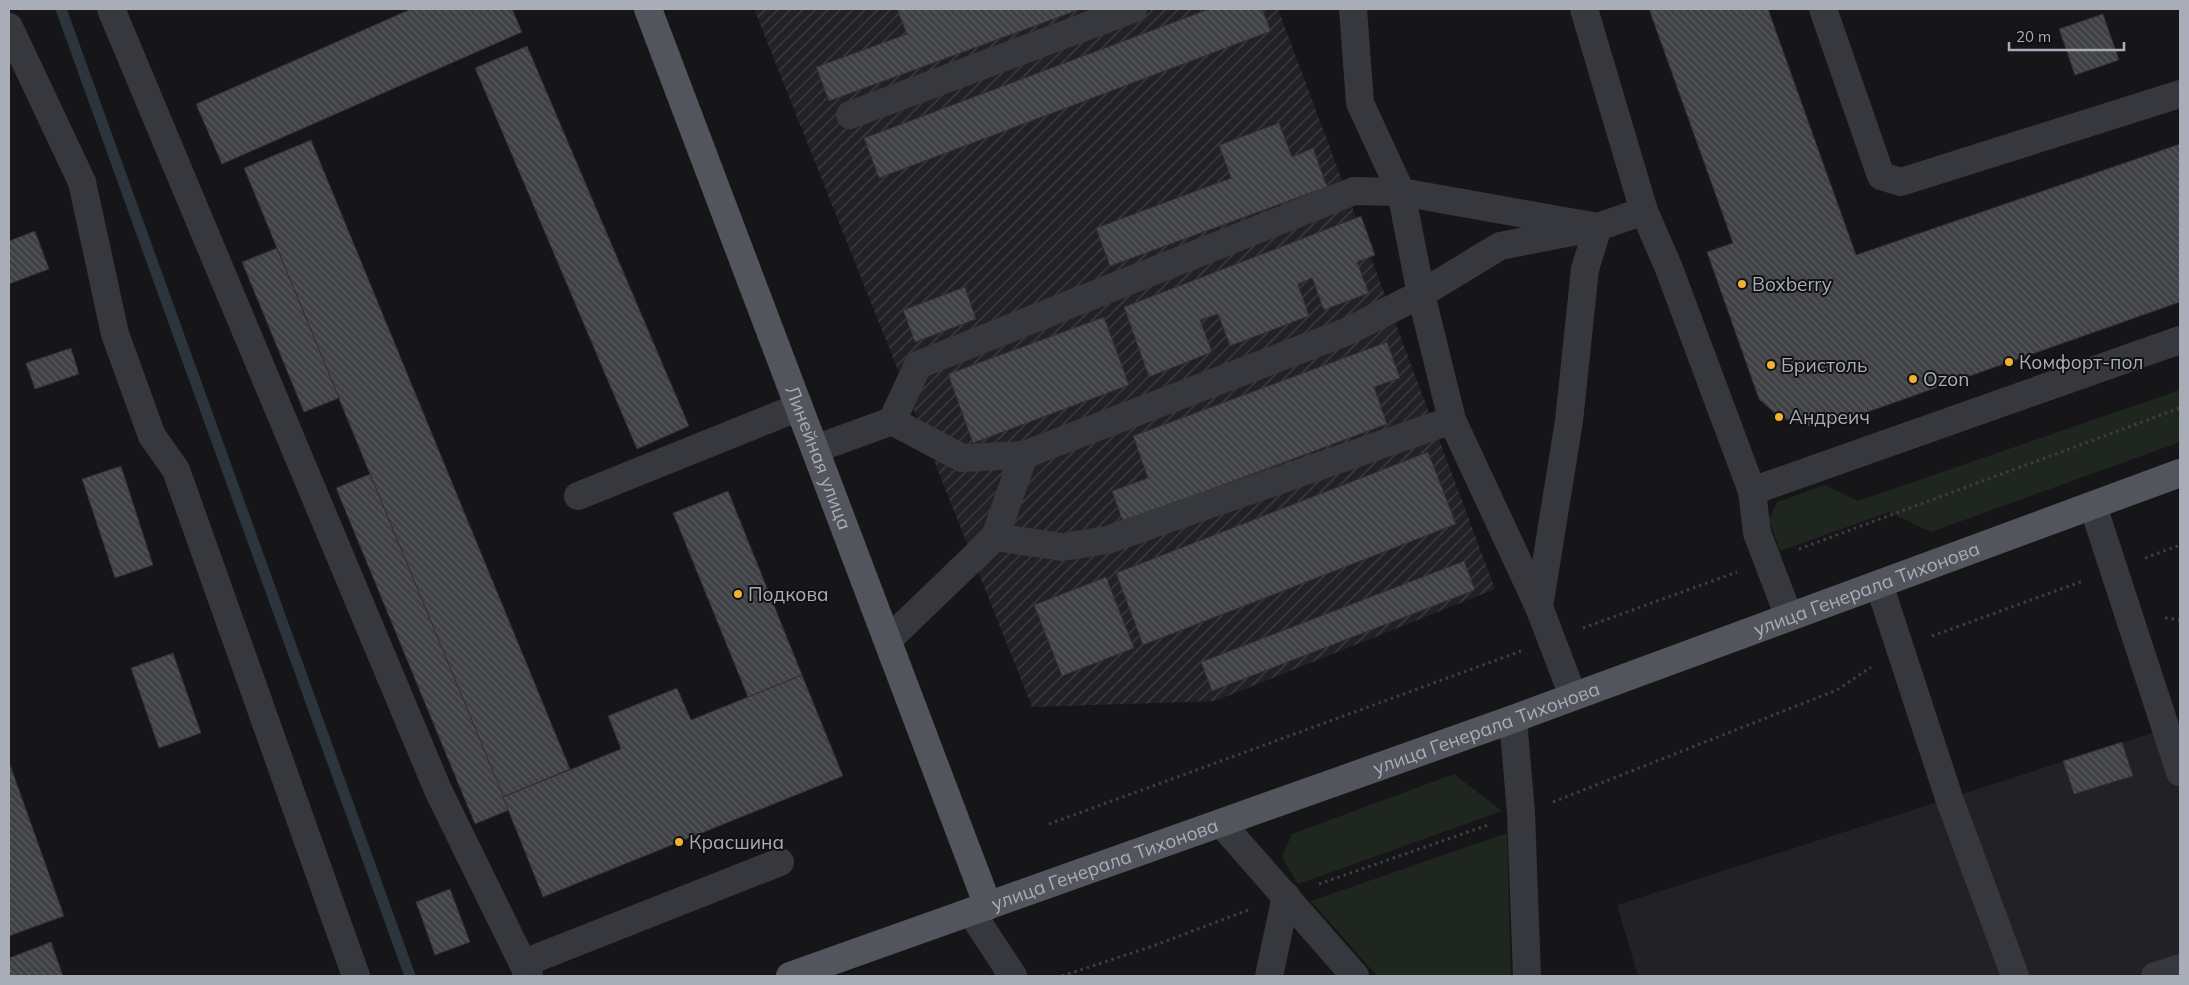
<svg xmlns="http://www.w3.org/2000/svg" width="2189" height="985" viewBox="0 0 2189 985" font-family="Mulish,sans-serif">
<style>
.built{fill:#222225}
.industrial{fill:url(#industrial-furrows)}
.green{fill:#1e261f}
.lines{fill:none;stroke-linecap:round;stroke-linejoin:round}
.stream{stroke:#2c353c;stroke-width:11}
.building{fill:url(#building-back-hatch);stroke:#303034}
.path{stroke:#3d3f44;stroke-width:3;stroke-dasharray:2.5 4;stroke-linecap:butt}
.minor{stroke:#37383d;stroke-width:28}
.major{stroke:#53555c;stroke-width:28}
.poi-dot{fill:#f2b134;stroke:#111113;stroke-width:2}
.labels{text-anchor:middle;stroke-width:4;stroke-linejoin:round;paint-order:stroke}
.poi-label{font-size:19px;fill:#a8adb8;stroke:#111113;text-anchor:start}
.street-label{font-size:19px;fill:#a8adb8;stroke:#111113}
</style>
<defs>
<pattern id="industrial-furrows" width="10" height="10" patternUnits="userSpaceOnUse" patternTransform="scale(1.25)"><rect width="10" height="10" fill="#222225"/><path d="M-1 1l2-2M0 10L10 0M9 11l2-2" fill="none" stroke="#3f3f43"/></pattern>
<pattern id="building-back-hatch" width="6" height="6" patternUnits="userSpaceOnUse" patternTransform="scale(1.25)"><rect width="6" height="6" fill="#404145"/><path d="M-1 5l2 2M0 0l6 6M5-1l2 2" fill="none" stroke="#595a5e"/></pattern>
</defs>
<rect width="100%" height="100%" fill="#161618"/>
<polygon class="built" points="2180,724 2180,976 1638,976 1617,905"/>
<polygon class="industrial" points="754,9 1278,9 1495,589 1215,701 1032,707"/>
<g class="green">
<polygon points="2180,390 2180,442 1931,532 1889,512 1780,551 1769,519 1777,502 1825,485 1858,501"/>
<polygon points="1454,774 1502,811 1298,884 1282,857 1292,834"/>
<polygon points="1507,833 1511,976 1377,976 1311,901"/>
</g>
<g class="lines">
<polyline class="stream" points="61,9 410,976"/>
</g>
<g class="building">
<polygon points="411,9 512,9 522,32 222,164 196,104"/>
<polygon points="897,9 1081,9 829,101 816,67 907,34"/>
<polygon points="1209,9 1262,9 1271,31 879,178 864,138"/>
<polygon points="1649,9 1768,9 1856,255 2180,144 2180,302 1856,416 1809,426 1779,417 1759,399 1707,252 1733,243"/>
<polygon points="2103,14 2119,60 2075,75 2059,29"/>
<polygon points="527,46 689,426 637,449 475,68"/>
<polygon points="1279,123 1292,157 1313,148 1327,187 1110,266 1096,228 1231,178 1219,145"/>
<polygon points="311,140 570,769 503,797 244,168"/>
<polygon points="1361,216 1375,255 1357,262 1369,293 1324,310 1312,278 1298,284 1309,316 1230,346 1218,314 1200,320 1212,352 1149,377 1124,307"/>
<polygon points="35,231 49,269 9,284 9,241"/>
<polygon points="277,248 339,398 304,412 242,262"/>
<polygon points="965,287 976,319 915,342 903,310"/>
<polygon points="1104,317 1129,385 973,443 948,374"/>
<polygon points="1387,342 1400,378 1374,387 1387,424 1123,522 1112,491 1148,478 1133,436"/>
<polygon points="71,348 79,374 35,389 26,363"/>
<polygon points="1428,452 1456,524 1143,645 1116,573"/>
<polygon points="121,466 153,565 115,578 82,479"/>
<polygon points="370,474 509,810 475,824 336,488"/>
<polygon points="728,491 802,675 748,697 673,513"/>
<polygon points="1464,561 1475,590 1212,691 1201,662"/>
<polygon points="1106,577 1134,648 1062,676 1034,605"/>
<polygon points="173,653 201,733 159,748 131,668"/>
<polygon points="802,675 843,776 543,897 503,797 621,749 608,716 677,688 691,720"/>
<polygon points="2122,742 2133,776 2074,794 2063,761"/>
<polygon points="9,762 64,916 9,936"/>
<polygon points="450,889 470,942 435,955 416,902"/>
<polygon points="51,942 63,976 9,976 9,958"/>
</g>
<g class="lines">
<g class="path">
<polyline points="1799,549 2180,408"/>
<polyline points="2145,558 2180,545"/>
<polyline points="2165,618 2180,620"/>
<polyline points="1583,628 1737,572"/>
<polyline points="1932,636 2083,581"/>
<polyline points="1553,802 1837,690 1871,667"/>
<polyline points="1049,824 1521,651"/>
<polyline points="1319,884 1488,825"/>
<polyline points="1062,976 1153,946 1248,910"/>
</g>
<g class="minor">
<polyline points="111,9 438,790 529,976"/>
<polyline points="1353,9 1360,103 1401,192 1421,294 1452,420 1539,607"/>
<polyline points="1584,9 1644,211 1668,266 1752,491 1757,533 1789,617"/>
<polyline points="1823,9 1881,176 1901,182 2180,94"/>
<polyline points="9,27 82,182 115,334 152,436 176,470 356,976"/>
<polyline points="850,115 1133,9"/>
<polyline points="892,421 962,458 1024,455"/>
<polyline points="815,449 892,421 918,365 1354,191 1401,192 1598,227 1644,211"/>
<polyline points="1752,491 2180,340"/>
<polyline points="578,496 799,407"/>
<polyline points="2093,506 2180,772"/>
<polyline points="995,537 1062,547 1107,540 1452,420"/>
<polyline points="1879,584 1949,798 2015,976"/>
<polyline points="889,639 995,537 1024,455 1346,332 1421,294 1500,246 1598,227 1585,269 1569,421 1539,607 1573,696"/>
<polyline points="1513,719 1521,813 1527,976"/>
<polyline points="1221,823 1355,976"/>
<polyline points="971,912 1013,976"/>
<polyline points="524,963 780,862"/>
<polyline points="1269,976 1286,896"/>
<polyline points="2155,976 2180,968"/>
</g>
<g class="major">
<path id="s1" d="M648,9c113,299 229,597 340,897"/>
<path id="s2" d="M790,976l723,-257 667,-246"/>
</g>
</g>
<g class="poi-dot">
<circle cx="1742" cy="284" r="5"/>
<circle cx="2009" cy="362" r="5"/>
<circle cx="1771" cy="365" r="5"/>
<circle cx="1913" cy="379" r="5"/>
<circle cx="1779" cy="417" r="5"/>
<circle cx="738" cy="594" r="5"/>
<circle cx="679" cy="842" r="5"/>
</g>
<g class="labels">
<g class="poi-label">
<text x="1752" y="291">Boxberry</text>
<text x="2019" y="369">Комфорт-пол</text>
<text x="1781" y="372">Бристоль</text>
<text x="1923" y="386">Ozon</text>
<text x="1789" y="424">Андреич</text>
<text x="748" y="601">Подкова</text>
<text x="689" y="849">Красшина</text>
</g>
<g class="street-label">
<text dy="7" stroke="none"><textPath href="#s1" startOffset="480">Линейная улица</textPath></text>
<text dy="7" stroke="none"><textPath href="#s2" startOffset="1144">улица Генерала Тихонова</textPath></text>
<text dy="7" stroke="none"><textPath href="#s2" startOffset="739">улица Генерала Тихонова</textPath></text>
<text dy="7" stroke="none"><textPath href="#s2" startOffset="334">улица Генерала Тихонова</textPath></text>
</g>
</g>
<rect width="2189" height="985" fill="none" stroke="#a8adb8" stroke-width="20"/>
<path d="M2009 42v8h115v-8" fill="none" stroke="#a8adb8" stroke-width="2.5"/>
<text x="2016" y="42" font-size="15" fill="#a8adb8" stroke="#111113" stroke-width="4" paint-order="stroke">20 m</text>
</svg>
